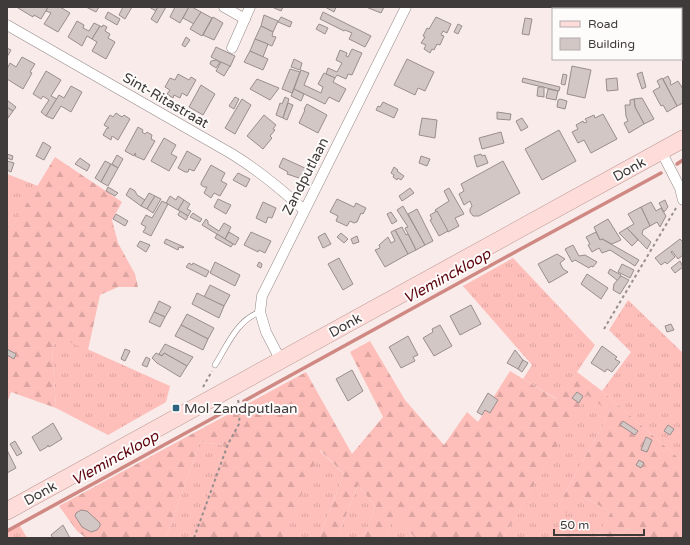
<svg xmlns="http://www.w3.org/2000/svg" width="690" height="545" viewBox="0 0 690 545" font-family="'Varela Round',sans-serif">
<style>
.grass{fill:url(#grass-tufts)}
.forest{fill:url(#forest-firs)}
.lines{fill:none;stroke-linecap:round;stroke-linejoin:round}
.stream{stroke:#d08883;stroke-width:3.5}
.building{fill:#d3c7c6;stroke:#998e8d}
.lane-casing{stroke:#948988;stroke-width:6}
.street-casing{stroke:#948988;stroke-width:11}
.primary-casing{stroke:#ba9591;stroke-width:18}
.path{stroke:#978e8e;stroke-width:2;stroke-dasharray:3 3;stroke-linecap:butt}
.lane{stroke:#fff;stroke-width:5}
.street{stroke:#fff;stroke-width:10}
.primary{stroke:#fddcd9;stroke-width:17}
.poi-dot{fill:#2f6480;stroke:#fefbfb;stroke-width:1.5}
.labels{text-anchor:middle;stroke-width:4;stroke-linejoin:round;paint-order:stroke}
.street-label{font-size:14px;fill:#403b3b;stroke:#fefbfb}
.poi-label{font-size:14px;fill:#403b3b;stroke:#fefbfb;text-anchor:start}
.water-label{font-size:15px;font-style:italic;fill:#5e040d;stroke:#fefbfb}
</style>
<defs>
<pattern id="grass-tufts" width="24" height="20" patternUnits="userSpaceOnUse"><rect width="24" height="20" fill="#febeb9"/><path d="M3 7l-1-3M5 7V3M7 7l1-3M15 17l-1-3M17 17v-4M19 17l1-3" fill="none" stroke="#dba4a0"/></pattern>
<pattern id="forest-firs" width="22" height="20" patternUnits="userSpaceOnUse"><rect width="22" height="20" fill="#febeb9"/><path d="M5 1l3.5 6h-7zM16 11l3.5 6h-7z" fill="#dba4a0"/></pattern>
</defs>
<rect width="100%" height="100%" fill="#f8ebea"/>
<g class="grass">
<polygon points="7,174 38,186 13,226 7,224"/>
<polygon points="513,258 595,345 577,372 557,399 523,379 532,365 463,286"/>
<polygon points="628,300 683,353 683,462 602,391 631,352 609,330"/>
<polygon points="58,336 170,386 166,402 108,435 56,408 52,348"/>
<polygon points="587,394 610,412 557,508 580,495 611,512 597,538 503,538"/>
<polygon points="200,442 224,445 197,530 194,538 166,538"/>
<polygon points="319,450 344,474 319,538 283,538"/>
<polygon points="358,485 375,506 364,538 337,538"/>
<polygon points="395,512 415,538 385,538"/>
<polygon points="19,524 27,538 7,538 7,531"/>
<polygon points="626,528 646,538 621,538"/>
</g>
<g class="forest">
<polygon points="55,157 122,202 112,220 118,243 135,274 138,287 118,287 100,295 88,350 58,337 52,348 56,408 11,392 7,403 7,224 13,226"/>
<polygon points="370,341 405,400 444,445 467,412 478,422 510,371 556,399 577,372 602,391 683,462 683,538 646,538 626,528 621,538 597,538 611,512 580,495 569,514 557,508 610,412 587,395 503,538 415,538 395,513 385,538 364,538 375,506 358,485 337,538 319,538 344,474 320,450 283,538 194,538 224,445 200,442 166,538 86,538 77,531 59,506 306,372 352,454 383,417 350,352"/>
</g>
<g class="lines">
<g class="stream">
<polyline points="677,164 683,160"/>
<polyline points="244,401 517,251 661,173"/>
<polyline points="7,531 235,406"/>
</g>
</g>
<g class="building">
<polygon points="18,7 48,7 41,19 34,15 33,17 18,8"/>
<polygon points="48,7 60,7 70,13 58,32 44,24 51,13 46,11"/>
<polygon points="86,7 99,7 96,12"/>
<polygon points="123,7 132,7 125,19 119,15"/>
<polygon points="149,7 158,7 156,11"/>
<polygon points="158,7 166,7 157,23 151,19"/>
<polygon points="175,7 189,7 180,23 170,17"/>
<polygon points="189,7 192,7 201,12 194,24 183,18"/>
<polygon points="272,7 283,7 281,11"/>
<polygon points="325,7 336,7 334,12"/>
<polygon points="366,7 384,7 381,13"/>
<polygon points="560,7 575,7 575,9"/>
<rect x="582" y="7" width="11" height="2"/>
<polygon points="614,7 621,7 622,9 614,9"/>
<polygon points="660,7 671,7 672,9 661,9"/>
<polygon points="671,7 682,7 683,10 683,30 681,26 681,9 672,9"/>
<polygon points="108,12 120,19 117,25 105,18"/>
<polygon points="201,12 212,18 202,36 190,29"/>
<polygon points="323,12 371,36 365,47 349,39 352,33 345,30 344,31 320,19"/>
<polygon points="264,15 278,21 273,32 261,26"/>
<polygon points="213,17 223,23 214,40 203,35"/>
<polygon points="281,17 292,22 290,27 278,22"/>
<polygon points="436,17 451,24 447,33 443,31 441,35 444,36 440,45 437,44 434,50 432,49 430,53 424,49 426,45 421,43 425,37 423,36 427,28 429,29"/>
<polygon points="525,18 532,19 529,35 522,34"/>
<polygon points="77,21 84,25 83,28 89,31 94,23 100,26 92,39 87,36 82,46 68,37"/>
<polygon points="319,24 328,28 325,34 316,29"/>
<polygon points="458,24 462,26 458,34 454,32"/>
<polygon points="103,25 107,27 105,31 110,34 108,38 115,42 106,59 92,51 97,42 92,39 100,26 102,27"/>
<polygon points="261,26 273,32 272,36 276,37 272,46 255,39"/>
<polygon points="681,26 683,30 683,39 681,40"/>
<polygon points="186,37 190,40 185,47 182,45"/>
<polygon points="255,39 268,44 263,57 250,51"/>
<polygon points="216,47 235,56 230,67 211,57"/>
<polygon points="7,48 11,50 7,57"/>
<polygon points="352,49 362,53 352,75 348,74 346,79 337,75 335,78 326,74 328,68 337,72 342,63 336,60 340,50 347,53 346,56 348,57"/>
<polygon points="250,51 268,59 263,70 244,62"/>
<polygon points="22,57 35,64 30,72 32,73 23,89 7,79 7,69 10,63 16,67"/>
<polygon points="294,59 302,63 300,70 291,67"/>
<polygon points="407,59 434,72 425,91 418,88 415,95 394,85"/>
<polygon points="216,60 220,62 216,68 210,64 211,61"/>
<polygon points="221,62 230,66 224,76 216,71"/>
<polygon points="572,66 591,70 585,98 567,94"/>
<polygon points="290,69 300,72 292,93 282,89"/>
<polygon points="301,70 309,73 304,85 321,93 323,87 318,84 324,73 335,78 333,82 346,89 339,102 329,97 325,104 294,89"/>
<polygon points="46,71 61,80 51,96 57,99 46,116 41,112 49,100 43,96 41,99 33,94"/>
<polygon points="642,72 646,87 642,89 637,74"/>
<polygon points="178,74 189,80 191,77 196,80 187,96 182,93 180,98 174,95 173,98 167,94 170,90 165,87 170,78 175,80"/>
<polygon points="563,74 567,75 565,85 561,84"/>
<polygon points="668,76 671,82 670,83 671,85 678,81 683,89 683,103 677,106 663,79"/>
<polygon points="523,78 560,87 559,91 522,82"/>
<polygon points="617,78 618,90 607,91 606,79"/>
<polygon points="662,78 677,106 667,112 663,105 661,106 653,91 660,87 657,81"/>
<polygon points="257,79 279,88 270,100 250,89"/>
<polygon points="201,85 215,94 203,115 189,107"/>
<polygon points="71,86 82,92 71,112 61,106 53,119 46,116 59,95 64,98"/>
<polygon points="538,87 544,87 544,97 537,96"/>
<polygon points="294,89 304,94 301,101 291,96"/>
<polygon points="548,89 558,91 556,100 546,98"/>
<polygon points="235,97 239,99 234,109 229,106"/>
<polygon points="285,97 289,99 283,118 276,115 280,103 282,104"/>
<polygon points="642,98 654,119 644,124 635,107 634,99"/>
<polygon points="242,99 251,105 235,134 225,128"/>
<polygon points="560,99 567,101 565,109 557,107 558,100"/>
<polygon points="634,99 635,107 644,124 629,133 624,123 628,121 626,116 625,105 630,105 630,100"/>
<polygon points="7,100 16,107 13,111 8,108 7,109"/>
<polygon points="383,102 398,109 394,118 376,110 378,106 380,107"/>
<polygon points="288,103 293,105 287,120 283,118"/>
<polygon points="307,104 327,115 318,133 299,123 305,110 304,109"/>
<polygon points="8,108 13,111 8,118 7,109"/>
<polygon points="497,112 511,114 510,120 497,119"/>
<polygon points="116,113 122,117 124,115 130,119 118,140 112,136 111,140 103,135 107,128 109,128 104,125 110,115 113,117"/>
<polygon points="603,114 617,139 591,153 584,140 578,143 572,132 578,129 576,125 583,121 584,123 587,122 585,119 594,115 595,118"/>
<polygon points="264,115 276,125 273,129 275,130 270,136 272,138 263,149 247,136"/>
<polygon points="422,118 437,120 435,138 419,135"/>
<polygon points="522,118 528,127 521,131 516,121"/>
<polygon points="138,127 143,130 142,132 145,134 147,132 152,135 151,139 155,141 144,160 135,156 136,154 135,153 134,156 125,151"/>
<polygon points="559,130 576,161 542,180 525,149"/>
<polygon points="501,132 504,143 482,149 479,138"/>
<polygon points="164,138 176,145 171,154 177,157 169,171 151,161"/>
<polygon points="43,142 51,147 44,160 36,156"/>
<polygon points="187,151 201,159 194,171 189,169 188,172 185,172 178,168"/>
<polygon points="7,152 7,154 13,156 12,160 7,158"/>
<polygon points="481,154 482,156 485,155 488,163 477,167 474,156"/>
<polygon points="117,155 123,159 118,168 112,164"/>
<polygon points="421,156 430,159 427,166 419,163"/>
<polygon points="80,158 90,165 87,171 75,164"/>
<polygon points="283,158 307,169 302,179 287,174 288,172 279,167"/>
<polygon points="7,161 14,163 11,172 7,170"/>
<polygon points="105,161 111,164 101,182 95,178"/>
<polygon points="503,161 520,193 479,216 473,216 470,212 470,209 472,206 470,201 464,205 459,194 464,191 461,184"/>
<polygon points="111,164 118,168 108,186 101,182"/>
<polygon points="211,165 225,173 221,181 227,184 220,196 214,193 211,198 204,193 207,187 204,187 201,185 201,183"/>
<polygon points="394,167 398,170 397,171 404,176 401,180 398,178 397,180 393,177 394,175 391,173"/>
<polygon points="238,173 250,179 246,187 233,180"/>
<polygon points="108,187 118,193 115,196 106,191"/>
<polygon points="130,188 135,191 137,195 145,200 141,206 126,195"/>
<polygon points="410,188 414,193 402,201 399,196"/>
<polygon points="449,188 464,214 455,218 459,226 448,232 435,210 449,201 444,191"/>
<polygon points="149,193 155,196 147,209 141,206"/>
<polygon points="155,196 161,199 153,213 147,209"/>
<polygon points="170,196 176,200 178,196 184,200 178,210 166,203"/>
<polygon points="218,199 231,205 226,214 214,207"/>
<polygon points="337,199 354,207 356,203 366,208 363,214 361,213 357,222 354,223 350,221 347,226 336,221 338,216 330,212"/>
<polygon points="184,200 190,204 187,209 191,211 188,216 178,210"/>
<polygon points="665,200 668,207 664,212 659,203"/>
<polygon points="162,201 168,204 151,236 143,232 146,227 141,224 146,215 152,218"/>
<polygon points="263,202 276,208 272,218 268,217 266,223 256,218"/>
<polygon points="651,202 656,211 661,208 666,216 660,227 657,222 650,226 641,207"/>
<polygon points="403,206 425,245 416,250 405,228 408,227 397,210"/>
<polygon points="641,207 650,226 643,230 642,234 651,242 647,249 627,228 634,224 628,214"/>
<polygon points="417,209 433,241 425,245 408,214"/>
<polygon points="180,211 188,216 186,220 178,215"/>
<polygon points="437,211 448,231 439,236 430,220 432,219 430,215"/>
<polygon points="391,212 397,221 392,224 387,214"/>
<polygon points="193,213 202,219 200,222 190,217"/>
<polygon points="116,214 128,221 125,226 113,219"/>
<polygon points="206,219 208,221 208,224 219,231 224,223 231,227 225,239 202,225"/>
<polygon points="608,219 621,240 612,244 602,239 600,240 594,227"/>
<polygon points="402,227 406,235 408,234 416,250 408,254 395,230"/>
<polygon points="627,228 638,240 632,246 619,233"/>
<polygon points="395,230 408,254 385,267 375,250 380,248 379,245 388,237 391,243 395,241 391,232"/>
<polygon points="229,232 239,238 235,245 225,239"/>
<polygon points="251,232 271,241 265,253 259,250 258,252 244,245"/>
<polygon points="596,232 600,240 602,239 639,260 635,266 610,250 602,253 599,248 592,252 588,245 590,244 586,237"/>
<polygon points="325,233 331,244 323,248 318,237"/>
<polygon points="341,233 348,239 344,243 337,237"/>
<polygon points="217,234 233,244 231,247 215,238"/>
<polygon points="357,236 359,242 353,244 351,239"/>
<polygon points="166,239 184,247 183,248 179,247 178,250 164,243"/>
<polygon points="680,239 682,241 683,240 683,255 678,259 672,251 671,252 675,257 667,264 665,262 661,265 655,258"/>
<polygon points="140,241 150,245 146,252 137,246"/>
<polygon points="573,245 579,256 585,255 597,262 593,267 591,266 589,268 575,260 572,262 565,249"/>
<polygon points="557,254 565,259 560,263 563,269 568,272 549,283 538,264"/>
<polygon points="339,258 353,284 343,290 328,264"/>
<polygon points="680,261 683,267 675,273 671,268"/>
<polygon points="215,262 240,275 235,286 210,273"/>
<polygon points="259,262 262,264 261,268 257,266"/>
<polygon points="189,263 192,265 193,263 209,271 206,277 186,267"/>
<polygon points="622,264 634,270 630,278 618,272"/>
<polygon points="610,269 621,275 618,281 608,273"/>
<polygon points="587,274 608,288 601,299 581,284"/>
<polygon points="621,276 629,280 620,294 613,290 614,284"/>
<polygon points="210,285 230,295 224,306 204,297"/>
<polygon points="197,293 224,306 219,318 192,304"/>
<polygon points="159,301 171,307 165,317 154,312"/>
<polygon points="471,305 481,324 460,335 450,316"/>
<polygon points="154,312 165,317 160,327 149,322"/>
<polygon points="187,314 214,328 208,339 181,325"/>
<polygon points="671,324 674,330 667,332 665,326"/>
<polygon points="181,325 208,339 203,350 175,336"/>
<polygon points="440,325 452,346 434,356 423,338 433,332 432,329"/>
<polygon points="408,336 418,355 413,357 415,361 401,368 389,347"/>
<polygon points="165,344 193,357 187,366 164,353 162,356 159,354"/>
<polygon points="602,346 617,357 615,359 620,362 612,372 607,369 605,372 591,363"/>
<polygon points="7,349 16,354 14,359 7,355"/>
<polygon points="125,349 130,351 125,361 121,359"/>
<polygon points="515,350 523,360 518,369 507,363"/>
<polygon points="156,353 162,356 164,353 187,366 180,377 157,363 152,358"/>
<polygon points="146,357 150,359 147,367 142,365"/>
<polygon points="523,360 528,363 522,372 518,369"/>
<polygon points="352,370 363,391 348,401 336,379"/>
<polygon points="577,392 583,396 579,403 572,398"/>
<polygon points="488,393 498,400 490,413 485,410 482,415 477,412"/>
<polygon points="623,421 638,431 635,435 620,425"/>
<polygon points="53,423 62,439 49,447 48,445 47,447 40,451 32,437"/>
<polygon points="668,425 674,429 670,435 664,431"/>
<polygon points="646,437 652,440 647,452 641,450"/>
<polygon points="15,441 22,453 17,456 10,444"/>
<polygon points="7,450 16,468 7,473"/>
<polygon points="639,460 644,463 641,468 636,465"/>
<polygon points="81,510 87,511 100,523 100,526 97,530 91,532 82,527 75,516 76,513"/>
<polygon points="63,525 70,538 53,538 51,535"/>
</g>
<g class="lines">
<defs>
<path id="lane" d="M215,365c12,-19 22,-45 45,-53"/>
<g id="street">
<polyline points="224,7 245,19"/>
<path d="M7,25l225,129c26,16 49,35 72,56"/>
<polyline points="232,48 250,7"/>
<polyline points="661,151 680,188 683,200"/>
<polyline points="281,361 266,332 260,312 262,296 406,7"/>
</g>
<polyline id="primary" points="7,511 683,139"/>
</defs>
<use href="#lane" class="lane-casing"/>
<use href="#street" class="street-casing"/>
<use href="#primary" class="primary-casing"/>
<g class="path">
<polyline points="604,329 676,208"/>
<polyline points="203,387 212,371"/>
<polyline points="194,538 228,444 239,424 240,409 238,400"/>
</g>
<use href="#lane" class="lane"/>
<use href="#street" class="street"/>
<use href="#primary" class="primary"/>
</g>
<rect class="poi-dot" x="172" y="404" width="8" height="8" rx="2"/>
<g class="labels">
<g class="street-label">
<text transform="translate(166 100) rotate(30)" y="5">Sint-Ritastraat</text>
<text transform="translate(629 169) rotate(-29)" y="5">Donk</text>
<text transform="translate(305 176) rotate(-63)" y="5">Zandputlaan</text>
<text transform="translate(345 325) rotate(-29)" y="5">Donk</text>
<text transform="translate(40 493) rotate(-29)" y="5">Donk</text>
</g>
<g class="poi-label">
<text x="184" y="413">Mol Zandputlaan</text>
</g>
<g class="water-label">
<text transform="translate(447 276) rotate(-29)" y="5">Vleminckloop</text>
<text transform="translate(115 458) rotate(-29)" y="5">Vleminckloop</text>
</g>
</g>
<rect width="690" height="545" fill="none" stroke="#403b3b" stroke-width="16"/>
<rect x="552" y="8" width="130" height="52" fill="#fefbfb" stroke="#b2aeae"/>
<rect x="560" y="21" width="20" height="6" fill="#fddcd9" stroke="#b2aeae"/>
<text x="588" y="28" font-size="12" fill="#403b3b">Road</text>
<rect x="560" y="38" width="20" height="12" fill="#d3c7c6" stroke="#b2aeae"/>
<text x="588" y="48" font-size="12" fill="#403b3b">Building</text>
<path d="M554 529v6h90v-6" fill="none" stroke="#403b3b" stroke-width="2"/>
<text x="560" y="529" font-size="12" fill="#403b3b" stroke="#fefbfb" stroke-width="3" paint-order="stroke">50 m</text>
</svg>
